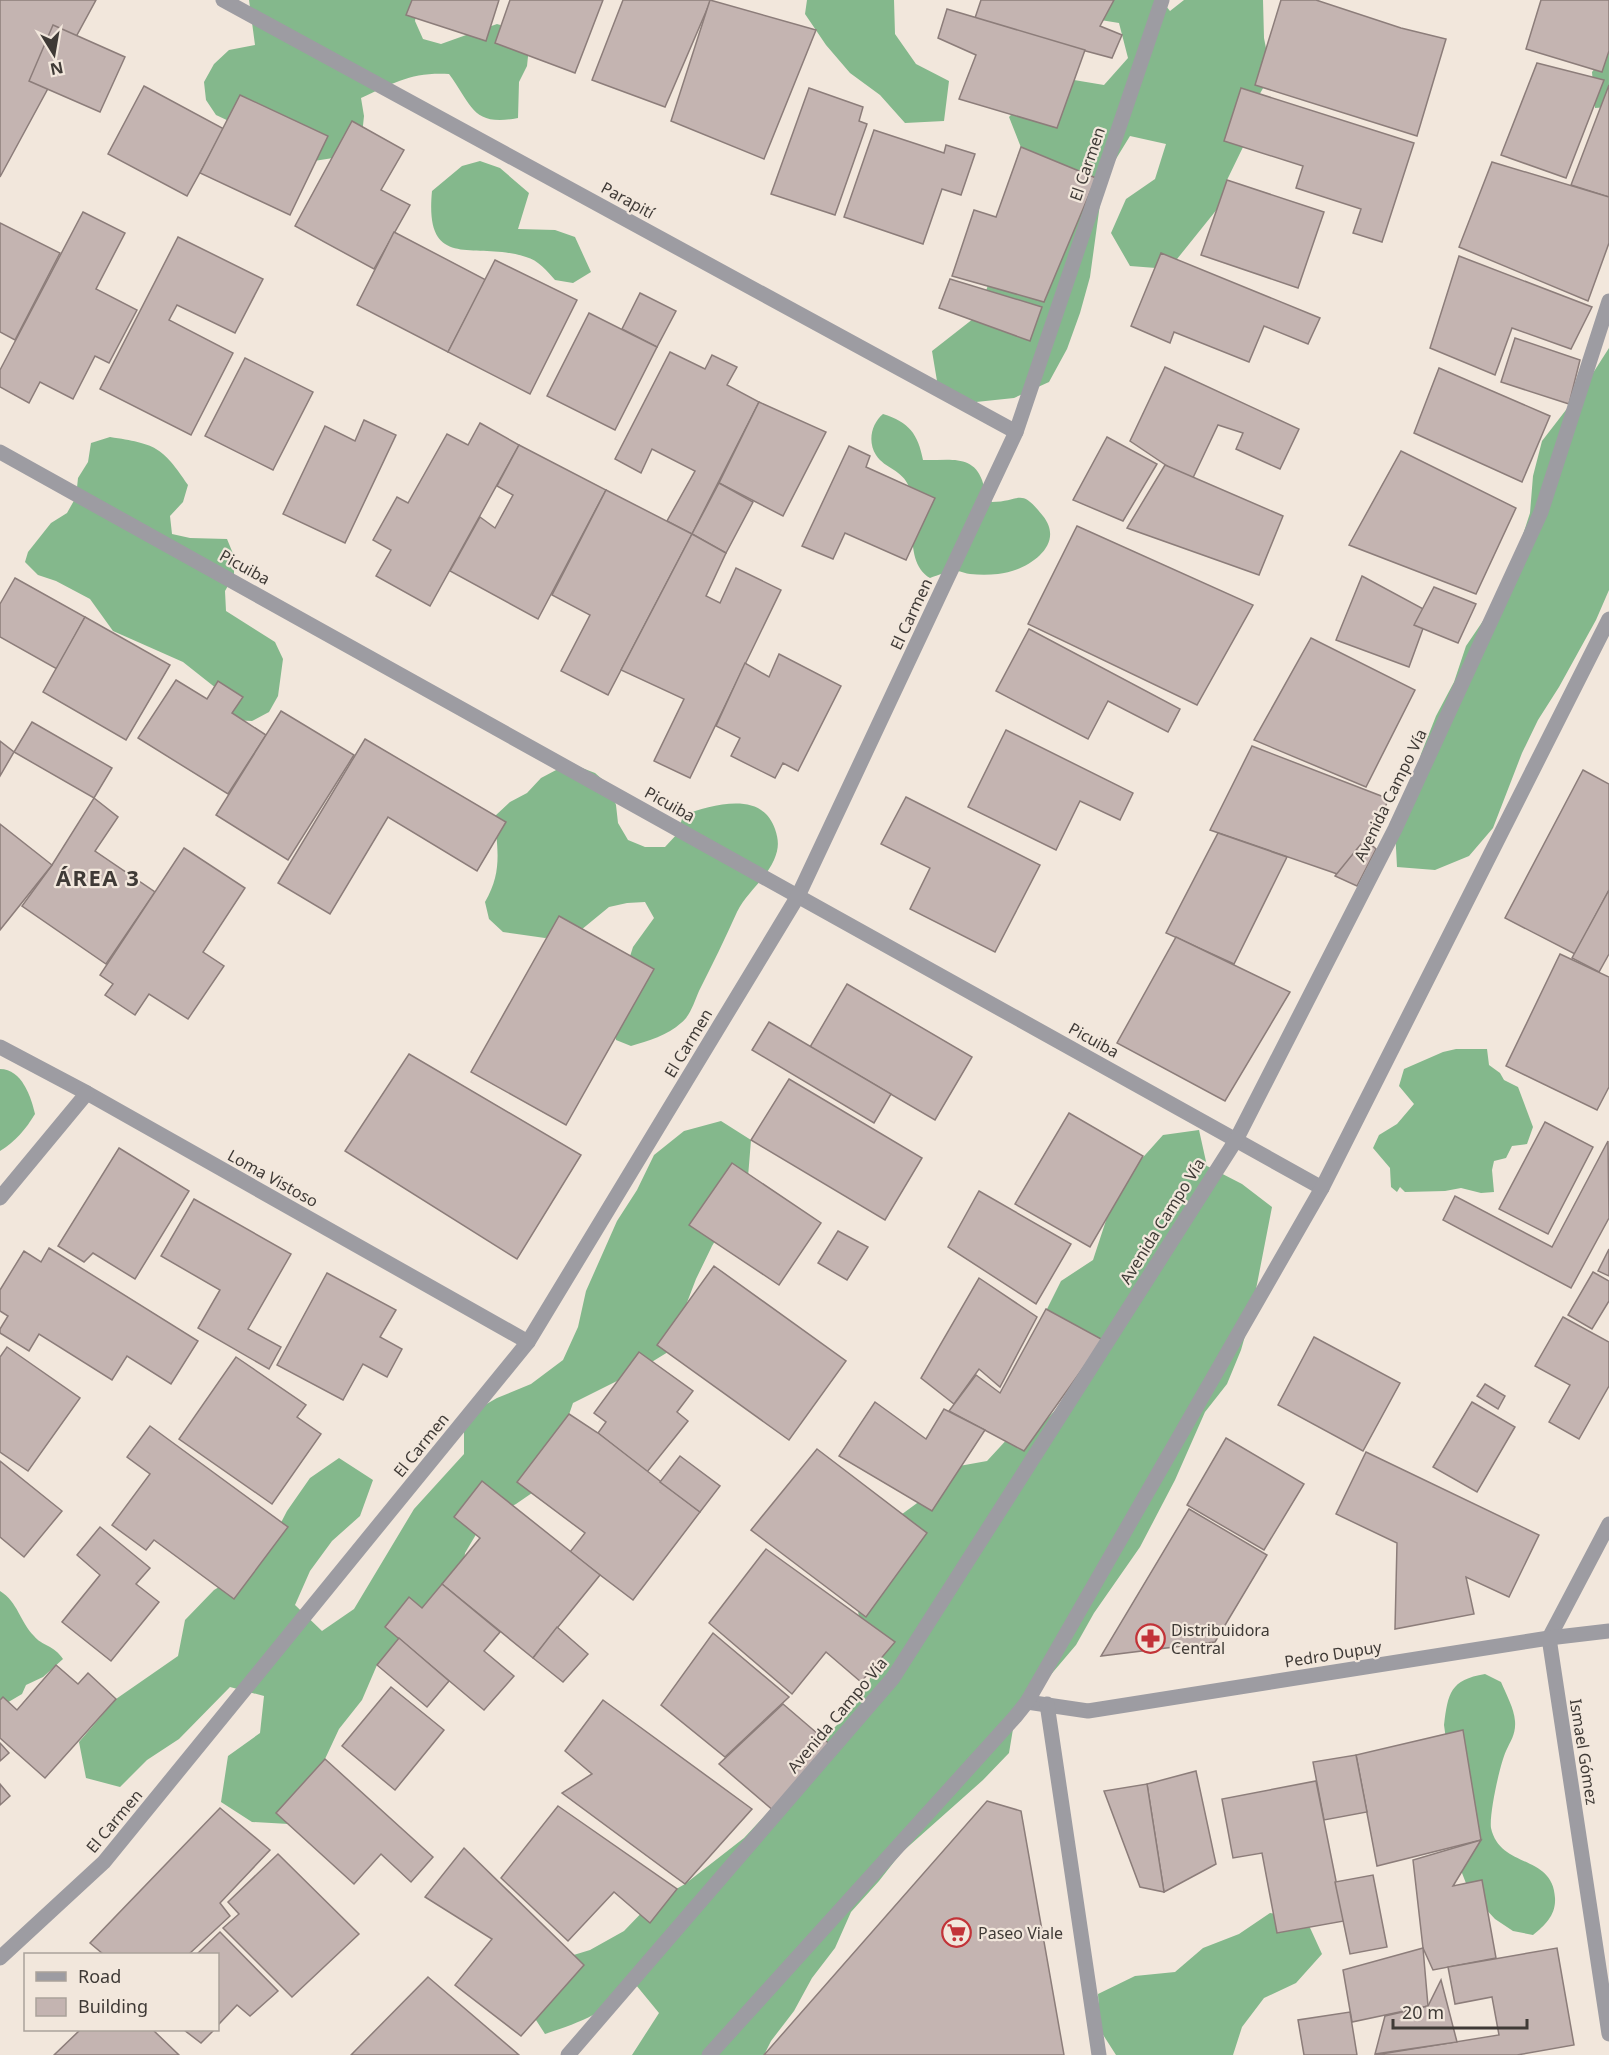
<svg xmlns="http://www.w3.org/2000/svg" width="1609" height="2055" viewBox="0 0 1609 2055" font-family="'Noto Sans',sans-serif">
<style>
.forest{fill:#84b88c}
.building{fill:#c4b4b1;stroke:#8c7d7a;stroke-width:1.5}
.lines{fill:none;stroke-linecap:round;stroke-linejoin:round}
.minor{stroke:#9d9ca2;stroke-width:15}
.labels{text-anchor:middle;stroke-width:4.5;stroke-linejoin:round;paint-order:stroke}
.street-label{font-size:16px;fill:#3f3a36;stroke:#f2e7dc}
.poi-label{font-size:16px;fill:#3f3a36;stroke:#f2e7dc;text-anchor:start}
.district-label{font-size:22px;font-weight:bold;letter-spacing:1.5px;fill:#3f3a36;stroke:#f2e7dc}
</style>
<rect width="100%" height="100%" fill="#f2e7dc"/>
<g class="forest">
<path d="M249,0h170l-4,21 8,18 18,5 56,-20 19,6 13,17 -2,19 -8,16 -1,36c-46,9 -46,-13 -69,-44 -38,-2 -55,9 -88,24l3,18 -2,19 -29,23 -19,3 -98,-46 -10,-15 -2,-18 10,-18 15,-14 26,-5z"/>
<polygon points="807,0 894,0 895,34 916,64 949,81 944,121 905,123 880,95 850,73 826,45 805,14"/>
<polygon points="1072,0 1161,0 1170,11 1184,0 1263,0 1264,38 1271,74 1253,106 1244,145 1227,180 1218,208 1169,269 1130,266 1111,233 1126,199 1155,179 1166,144 1130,136 1111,167 1100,204 1090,277 1080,313 1067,349 1049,382 1014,398 976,402 938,387 932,351 978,315 989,282 1035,183 1009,117 1035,90 1068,79 1104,85 1128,58 1119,23 1082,17"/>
<polygon points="1609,51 1609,107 1595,108 1592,72"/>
<path d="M480,161l20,7 29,25 -11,36 37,1 20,7 16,35 -18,11 -18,-3c-8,-9 -17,-20 -29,-23 -51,-17 -102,17 -94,-66l30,-25z"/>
<polygon points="1609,348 1609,590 1596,620 1559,687 1538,720 1522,753 1493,828 1469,856 1435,870 1397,867 1395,829 1411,792 1421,754 1436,716 1454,682 1466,646 1487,615 1519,547 1530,513 1533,476 1542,441 1586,384"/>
<path d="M883,414c26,8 35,20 40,46 22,1 50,-7 59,20 3,9 3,15 10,22 30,-1 28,-15 51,14 24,30 -18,56 -45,58 -9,1 -19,1 -28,0 -4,0 -9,-3 -13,-3 -9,0 -19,4 -27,7 -29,-18 -11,-65 -21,-91 -7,-18 -24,-18 -33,-32 -9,-14 -4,-32 7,-41z"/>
<path d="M110,437c45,7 52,9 78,48l-5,17 -13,14 2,18 18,4 37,1 7,17v19l-9,16 1,20 49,31 8,17 -5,37 -9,16 -17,9 -19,-1 -7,-24 -43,-34 -70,-31 -23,-32 -34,-18 -18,-6 -13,-13 3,-10 23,-29 16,-10 9,-16 2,-19 10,-16 3,-19z"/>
<path d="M577,766l18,7 15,13 6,19 2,18 10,17 17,7h20l13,-14 5,-18c30,-10 79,-25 92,14 4,12 4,19 -1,31 -9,20 -28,33 -37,52 -12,27 -25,53 -38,79 -5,11 -8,24 -18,32 -13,12 -33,18 -50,23l-15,-6 -4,-18 9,-38 12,-37 21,-29 -9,-16 -18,1 -18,4 -28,23 -36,8 -42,-6 -14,-13 -4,-17c18,-31 12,-52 10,-86l15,-14 17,-9 14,-15 17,-9z"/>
<polygon points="1456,1049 1487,1049 1489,1065 1500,1073 1504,1080 1518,1087 1533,1127 1527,1144 1512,1146 1506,1158 1494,1161 1492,1170 1494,1192 1481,1193 1461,1188 1445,1191 1405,1192 1400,1187 1397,1192 1391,1187 1390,1168 1373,1148 1379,1135 1397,1124 1414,1104 1399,1086 1404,1069 1443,1052"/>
<path d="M0,1069c22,0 31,28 35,45 -10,16 -19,27 -35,37z"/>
<polygon points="721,1121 751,1140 748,1177 733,1211 712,1246 696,1279 668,1352 637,1371 573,1403 545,1484 516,1504 484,1521 465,1553 461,1589 441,1621 399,1638 377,1665 362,1700 339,1729 325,1759 289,1824 252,1822 221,1802 228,1756 260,1733 264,1696 230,1687 179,1739 147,1760 120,1787 86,1778 79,1742 116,1699 178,1656 185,1620 214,1590 246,1571 270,1544 287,1511 310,1478 339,1458 373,1480 360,1516 332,1541 310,1571 295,1605 322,1631 354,1609 414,1509 464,1454 464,1417 497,1398 531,1384 563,1360 578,1327 586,1291 617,1221 637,1190 654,1155 684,1131"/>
<path d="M1199,1130l8,36 35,18 30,23 -21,108 -10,35 -14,34 -22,28 -30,68 -35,67 -46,66 -18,32 -61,72 -6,36 -26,27 -82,73 -22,28 -28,31 -16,36 -23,30 -18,33 -23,30 -7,14h-132l27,-42 -23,-28c-32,27 -51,36 -91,49l-20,-31 29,-42 36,-11 34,-19 26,-27 35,-20 59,-46 27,-29 45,-63 28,-28 25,-33 5,-38 -12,-12 -6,-36 38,-79 30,-22 24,-30 39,-7 24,-26 36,-16 27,-29 -30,-75 17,-34 32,-21 22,-67 22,-29 26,-29z"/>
<path d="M0,1591c18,11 20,31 34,45 8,10 20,9 29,23l-20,18 -17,8 -4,9 -22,13z"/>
<path d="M1485,1674l16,8c5,12 13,26 14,39 1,13 -4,19 -9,30 -6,13 -17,63 -15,77 9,41 62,26 64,70 1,17 -10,27 -22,37l-20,-4 -18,-12 -26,-28 -7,-18v-18l-18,-130c4,-32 6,-45 41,-51z"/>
<polygon points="1270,1913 1306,1919 1322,1954 1296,1983 1264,1998 1242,2027 1233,2055 1116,2055 1100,2030 1098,1994 1135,1976 1175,1972 1203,1948 1239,1934"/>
</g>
<g class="building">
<polygon points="0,0 96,0 0,177"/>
<polygon points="412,0 499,0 486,41 406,15"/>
<polygon points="510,0 603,0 575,73 495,43"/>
<polygon points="623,0 711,0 665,107 592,80"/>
<polygon points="710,0 816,30 764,159 671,121"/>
<polygon points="981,0 1114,0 1100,26 1122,35 1112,58 974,21"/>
<polygon points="1281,0 1316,0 1401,28 1446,39 1417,136 1255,85"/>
<polygon points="1541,0 1609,0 1609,51 1602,72 1526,49"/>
<polygon points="947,9 1085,50 1057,128 959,99 976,55 938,38"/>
<polygon points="53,25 125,57 100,112 29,81"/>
<polygon points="1537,63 1604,80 1566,178 1501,155"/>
<polygon points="1609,85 1609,197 1571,185"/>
<polygon points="144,86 224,129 187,196 108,154"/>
<polygon points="809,88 863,107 859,121 867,124 835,215 771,194"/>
<polygon points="1241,88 1414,143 1382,242 1353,233 1361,209 1296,188 1303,166 1224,141"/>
<polygon points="240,95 328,136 290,215 200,173"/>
<polygon points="352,121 404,150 381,190 410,205 374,269 295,226"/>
<polygon points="874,130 944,153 946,145 975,154 961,195 942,189 923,244 844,217"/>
<polygon points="1021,147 1096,178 1044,302 952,276 974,210 996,217"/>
<polygon points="1492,162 1609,197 1609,243 1588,301 1459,247"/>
<polygon points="1227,180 1324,212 1298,288 1201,255"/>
<polygon points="83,212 125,233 96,289 137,310 109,363 95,356 73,399 40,382 29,403 0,387 0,370"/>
<polygon points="0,223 60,253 15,340 0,332"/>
<polygon points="394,232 486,280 448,352 357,305"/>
<polygon points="178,237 263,279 235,333 177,305 169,320 233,353 191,435 100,389"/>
<polygon points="1161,253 1320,318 1308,344 1264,326 1249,362 1174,332 1170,343 1131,326"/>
<polygon points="1459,256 1592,307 1571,349 1512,328 1495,375 1430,348"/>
<polygon points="495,260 577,300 530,394 448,352"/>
<polygon points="950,279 1042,307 1030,341 939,308"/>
<polygon points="640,293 676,311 657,347 622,329"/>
<polygon points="589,313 657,347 615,430 547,396"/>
<polygon points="1515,338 1580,360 1569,404 1501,382"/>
<polygon points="670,352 705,369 712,355 737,367 727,385 759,402 692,534 667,521 695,471 652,449 641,473 615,459"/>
<polygon points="245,358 313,392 273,470 205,436"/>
<polygon points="1165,367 1299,429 1280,469 1236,449 1243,433 1218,425 1191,482 1130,441"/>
<polygon points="1439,368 1550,416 1522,482 1414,433"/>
<polygon points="759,402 826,432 783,516 719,483"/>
<polygon points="364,420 396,435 345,543 283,514 325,426 355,441"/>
<polygon points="480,423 519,445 430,606 376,576 391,550 373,540 397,497 408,503 447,434 468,445"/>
<polygon points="1107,437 1157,464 1123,521 1073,500"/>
<polygon points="519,445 606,490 538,619 450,571 480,517 495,528 513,495 497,486"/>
<polygon points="849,446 870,456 866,467 935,498 906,560 845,533 833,559 802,546"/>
<polygon points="1401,451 1516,508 1476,594 1349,545"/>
<polygon points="1165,465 1283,516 1259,575 1127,528"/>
<polygon points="719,483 753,502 726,553 692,534"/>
<polygon points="606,490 692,534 608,695 561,671 590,615 552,595"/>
<polygon points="1077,526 1253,605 1197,705 1028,624"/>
<polygon points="692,534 726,553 706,596 720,603 736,568 781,590 690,778 654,761 684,699 621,670"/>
<polygon points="1362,576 1429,612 1409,667 1336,640"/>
<polygon points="15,578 85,617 57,669 0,637 0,604"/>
<polygon points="1434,587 1476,604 1458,643 1414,625"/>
<polygon points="85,617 170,665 126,740 43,692"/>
<polygon points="1029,629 1180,709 1168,732 1108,701 1088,739 996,691"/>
<polygon points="1311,638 1415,690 1366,787 1254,740"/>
<polygon points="779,654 841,686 798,771 783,763 775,778 731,756 740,738 716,726 745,663 769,677"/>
<polygon points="176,680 207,699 218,681 243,697 232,713 266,735 228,794 138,738"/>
<polygon points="281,711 354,755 288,860 216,815"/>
<polygon points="32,722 112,768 94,798 14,752"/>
<polygon points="1006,730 1133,793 1120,820 1080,801 1056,850 968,807"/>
<polygon points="365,739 506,822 477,871 388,817 330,914 278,883"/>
<polygon points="0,741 14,752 0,776"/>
<polygon points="1252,746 1389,799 1349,878 1210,830"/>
<polygon points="1583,770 1609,784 1609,890 1575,954 1505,918"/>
<polygon points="906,797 1040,865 995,952 910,909 930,868 881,844"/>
<polygon points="94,798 118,817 95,851 155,892 106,964 22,906 52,865"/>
<polygon points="0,824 52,865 0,930"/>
<polygon points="1218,833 1287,857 1234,964 1166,933"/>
<polygon points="1365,839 1376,849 1357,886 1335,876"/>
<polygon points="184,848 245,888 203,952 224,966 188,1019 149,994 135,1015 105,995 113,984 100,975"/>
<polygon points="1609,890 1609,954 1599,972 1572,958"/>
<polygon points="559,916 654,969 566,1125 471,1072"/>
<polygon points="1176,937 1290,992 1225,1101 1117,1043"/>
<polygon points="1560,954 1609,977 1609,1087 1597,1110 1506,1066"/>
<polygon points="847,984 972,1057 935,1120 810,1047"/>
<polygon points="769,1022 891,1094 874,1123 752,1050"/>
<polygon points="409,1054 581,1155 517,1259 345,1151"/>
<polygon points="789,1079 922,1158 885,1220 751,1140"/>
<polygon points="1069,1113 1143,1156 1090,1247 1015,1204"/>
<polygon points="1545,1122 1593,1147 1548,1234 1499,1209"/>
<polygon points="1608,1141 1609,1218 1571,1288 1443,1220 1455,1196 1552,1247"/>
<polygon points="119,1148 189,1191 135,1279 93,1253 84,1262 58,1246"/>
<polygon points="732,1163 821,1223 779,1285 689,1225"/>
<polygon points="979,1191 1071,1244 1036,1304 948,1247"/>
<polygon points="194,1199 291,1254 248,1329 281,1347 269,1369 198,1328 220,1290 161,1256"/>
<polygon points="838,1231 868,1247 847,1280 818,1263"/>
<polygon points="49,1248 198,1341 171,1384 127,1356 112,1380 39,1334 29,1351 0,1333 0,1329 8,1316 0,1311 0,1290 24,1251 41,1262"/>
<polygon points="1609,1249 1609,1276 1598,1271"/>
<polygon points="714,1266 846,1361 789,1440 657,1345"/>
<polygon points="1593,1272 1609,1281 1609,1301 1592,1329 1568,1315"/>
<polygon points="327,1273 396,1310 380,1337 402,1349 387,1377 363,1364 343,1400 277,1365"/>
<polygon points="979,1278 1037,1317 1000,1387 979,1369 954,1404 921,1378"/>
<polygon points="1046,1309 1103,1340 1024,1451 949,1411 976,1375 1000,1393"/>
<polygon points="1563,1317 1609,1342 1609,1386 1579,1439 1549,1422 1570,1385 1535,1366"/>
<polygon points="1314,1337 1400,1383 1363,1451 1278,1405"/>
<polygon points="7,1347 80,1398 28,1471 0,1452 0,1357"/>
<polygon points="639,1352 693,1391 677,1412 688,1421 647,1472 598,1433 606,1422 594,1413"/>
<polygon points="236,1357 306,1405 297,1417 321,1434 272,1504 179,1439"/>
<polygon points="1485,1384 1505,1396 1498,1409 1477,1396"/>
<polygon points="875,1402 926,1439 944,1409 985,1430 932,1511 839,1456"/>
<polygon points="1472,1402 1515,1427 1477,1492 1433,1467"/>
<polygon points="569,1414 598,1433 700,1512 633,1600 570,1552 585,1533 517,1482"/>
<polygon points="150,1426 288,1527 234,1599 154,1540 146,1550 112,1525 150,1474 127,1457"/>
<polygon points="1226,1438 1304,1484 1264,1550 1187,1505"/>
<polygon points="817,1449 927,1533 866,1617 751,1530"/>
<polygon points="1366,1452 1539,1535 1509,1597 1466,1577 1474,1614 1395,1629 1397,1543 1336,1514"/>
<polygon points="680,1456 720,1486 700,1512 660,1482"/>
<polygon points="0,1461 62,1511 24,1557 0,1537"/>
<polygon points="482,1481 600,1575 533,1658 442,1584 480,1538 454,1517"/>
<polygon points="1189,1509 1267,1555 1215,1642 1101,1656"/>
<polygon points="100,1527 150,1568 136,1584 159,1602 111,1661 62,1622 100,1575 77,1555"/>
<polygon points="766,1549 895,1642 861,1682 826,1652 792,1694 709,1623"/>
<polygon points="442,1584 500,1632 484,1651 514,1676 484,1710 385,1627 409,1597 422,1608"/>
<polygon points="557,1627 588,1654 563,1682 533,1658"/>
<polygon points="713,1633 789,1697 725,1757 661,1705"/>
<polygon points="399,1638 449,1681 427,1707 377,1665"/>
<polygon points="56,1665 78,1684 88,1673 116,1699 45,1778 0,1738 0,1700 3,1697 17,1710"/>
<polygon points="391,1687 444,1730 395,1790 342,1746"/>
<polygon points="603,1700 752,1809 685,1884 562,1793 592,1774 565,1751"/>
<polygon points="783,1704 832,1746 775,1812 719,1764"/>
<polygon points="1463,1730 1481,1840 1377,1866 1356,1755"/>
<polygon points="0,1743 9,1753 0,1761"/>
<polygon points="1356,1755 1367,1812 1324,1820 1313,1762"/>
<polygon points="325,1759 433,1857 411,1882 381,1854 354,1884 276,1813"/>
<polygon points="1196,1771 1216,1864 1164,1892 1147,1784"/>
<polygon points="1316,1781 1344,1921 1277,1933 1262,1853 1233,1858 1222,1799"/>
<polygon points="0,1784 10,1796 0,1805"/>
<polygon points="1147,1784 1164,1892 1140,1887 1104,1791"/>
<polygon points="987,1801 1021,1811 1064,2055 764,2055"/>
<polygon points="558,1806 677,1889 650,1923 614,1892 568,1941 501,1878"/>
<polygon points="220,1808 270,1850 220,1903 230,1916 189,1954 103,1954 90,1943"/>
<polygon points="1481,1840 1453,1886 1482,1880 1496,1958 1433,1970 1423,1948 1413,1860"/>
<polygon points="464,1848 584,1965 521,2036 455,1985 492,1939 425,1897"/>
<polygon points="278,1854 359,1934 292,1997 223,1928 239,1914 228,1902"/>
<polygon points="1373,1875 1387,1947 1350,1954 1335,1882"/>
<polygon points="220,1932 278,1991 250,2016 237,2005 218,2025 218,1954 197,1954"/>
<polygon points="1423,1948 1428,2006 1352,2022 1343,1970"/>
<polygon points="1557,1948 1574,2045 1517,2055 1375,2055 1499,2035 1492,1997 1455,2004 1448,1967"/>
<polygon points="428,1977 519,2055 351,2055"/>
<polygon points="1441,1980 1457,2042 1375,2054 1385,2016 1428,2006"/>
<polygon points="1350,2012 1357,2055 1304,2055 1298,2020"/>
<polygon points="80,2030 153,2030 179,2055 54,2055"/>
<polygon points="184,2030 214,2030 201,2043"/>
</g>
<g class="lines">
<g class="minor">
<polyline points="223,0 1016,432"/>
<polyline points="0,452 1322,1188"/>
<polyline points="0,1047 87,1093 528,1342"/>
<polyline points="0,1198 87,1093"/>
<polyline points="1609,1524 1549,1638 1609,2034"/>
<polyline points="1027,1702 1088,1711 1549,1638 1609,1631"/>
<polyline points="1047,1704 1099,2055"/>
<polyline points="0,1958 104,1862 528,1342 798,896 1016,432 1162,0"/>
<polyline points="568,2055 893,1678 1236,1140 1395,829 1541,512 1609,301"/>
<polyline points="709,2055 1015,1717 1027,1702 1322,1188 1609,619"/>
</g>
</g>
<defs>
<symbol id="pharmacy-ring" viewBox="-11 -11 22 22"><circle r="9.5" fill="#f2e7dc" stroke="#c23338" stroke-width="1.5"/><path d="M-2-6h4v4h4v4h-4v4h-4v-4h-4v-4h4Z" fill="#c23338"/></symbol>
<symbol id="supermarket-ring" viewBox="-11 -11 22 22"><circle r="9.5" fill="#f2e7dc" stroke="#c23338" stroke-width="1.5"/><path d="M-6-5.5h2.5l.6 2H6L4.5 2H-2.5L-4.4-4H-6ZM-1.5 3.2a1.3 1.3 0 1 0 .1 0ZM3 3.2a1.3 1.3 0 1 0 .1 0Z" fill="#c23338"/></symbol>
</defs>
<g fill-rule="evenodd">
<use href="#pharmacy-ring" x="1134" y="1622" width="33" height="33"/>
<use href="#supermarket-ring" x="940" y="1916" width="33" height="33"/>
</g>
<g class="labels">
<g class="street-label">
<text transform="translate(1087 164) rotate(-71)" y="6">El Carmen</text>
<text transform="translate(628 200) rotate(29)" y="6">Parapití</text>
<text transform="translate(245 567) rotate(29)" y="6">Picuiba</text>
<text transform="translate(911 614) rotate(-65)" y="6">El Carmen</text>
<text transform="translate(1390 795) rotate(-64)" y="6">Avenida Campo Vía</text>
<text transform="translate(670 804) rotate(29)" y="6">Picuiba</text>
<text transform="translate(1094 1040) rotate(29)" y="6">Picuiba</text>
<text transform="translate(688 1043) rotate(-59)" y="6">El Carmen</text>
<text transform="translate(273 1178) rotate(29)" y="6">Loma Vistoso</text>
<text transform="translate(1162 1221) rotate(-58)" y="6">Avenida Campo Vía</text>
<text transform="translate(421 1445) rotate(-51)" y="6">El Carmen</text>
<text transform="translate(1333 1654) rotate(-9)" y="6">Pedro Dupuy</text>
<text transform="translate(837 1715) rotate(-50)" y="6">Avenida Campo Vía</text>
<text transform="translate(1584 1752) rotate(81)" y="6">Ismael Gómez</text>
<text transform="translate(114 1821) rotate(-50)" y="6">El Carmen</text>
</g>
<g class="poi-label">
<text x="1171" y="1636">Distribuidora<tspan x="1171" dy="18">Central</tspan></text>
<text x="978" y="1939">Paseo Viale</text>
</g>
<g class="district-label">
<text x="98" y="886">ÁREA 3</text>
</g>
</g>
<rect x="24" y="1953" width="195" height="78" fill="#f2e7dc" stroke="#aaa29a" stroke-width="1.5"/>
<rect x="36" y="1972" width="30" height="9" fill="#9d9ca2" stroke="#aaa29a" stroke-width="1.5"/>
<text x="78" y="1983" font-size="18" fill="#3f3a36">Road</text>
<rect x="36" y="1998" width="30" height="18" fill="#c4b4b1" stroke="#aaa29a" stroke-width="1.5"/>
<text x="78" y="2013" font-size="18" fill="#3f3a36">Building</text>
<g transform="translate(54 54) rotate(169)" stroke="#f2e7dc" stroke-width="4.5" paint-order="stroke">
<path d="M0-4.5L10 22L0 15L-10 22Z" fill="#3f3a36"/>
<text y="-9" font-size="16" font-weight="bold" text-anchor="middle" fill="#3f3a36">N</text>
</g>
<path d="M1393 2019v9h134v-9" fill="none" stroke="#3f3a36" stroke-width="3"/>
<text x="1402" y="2019" font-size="18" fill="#3f3a36" stroke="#f2e7dc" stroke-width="4.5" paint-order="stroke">20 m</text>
</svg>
